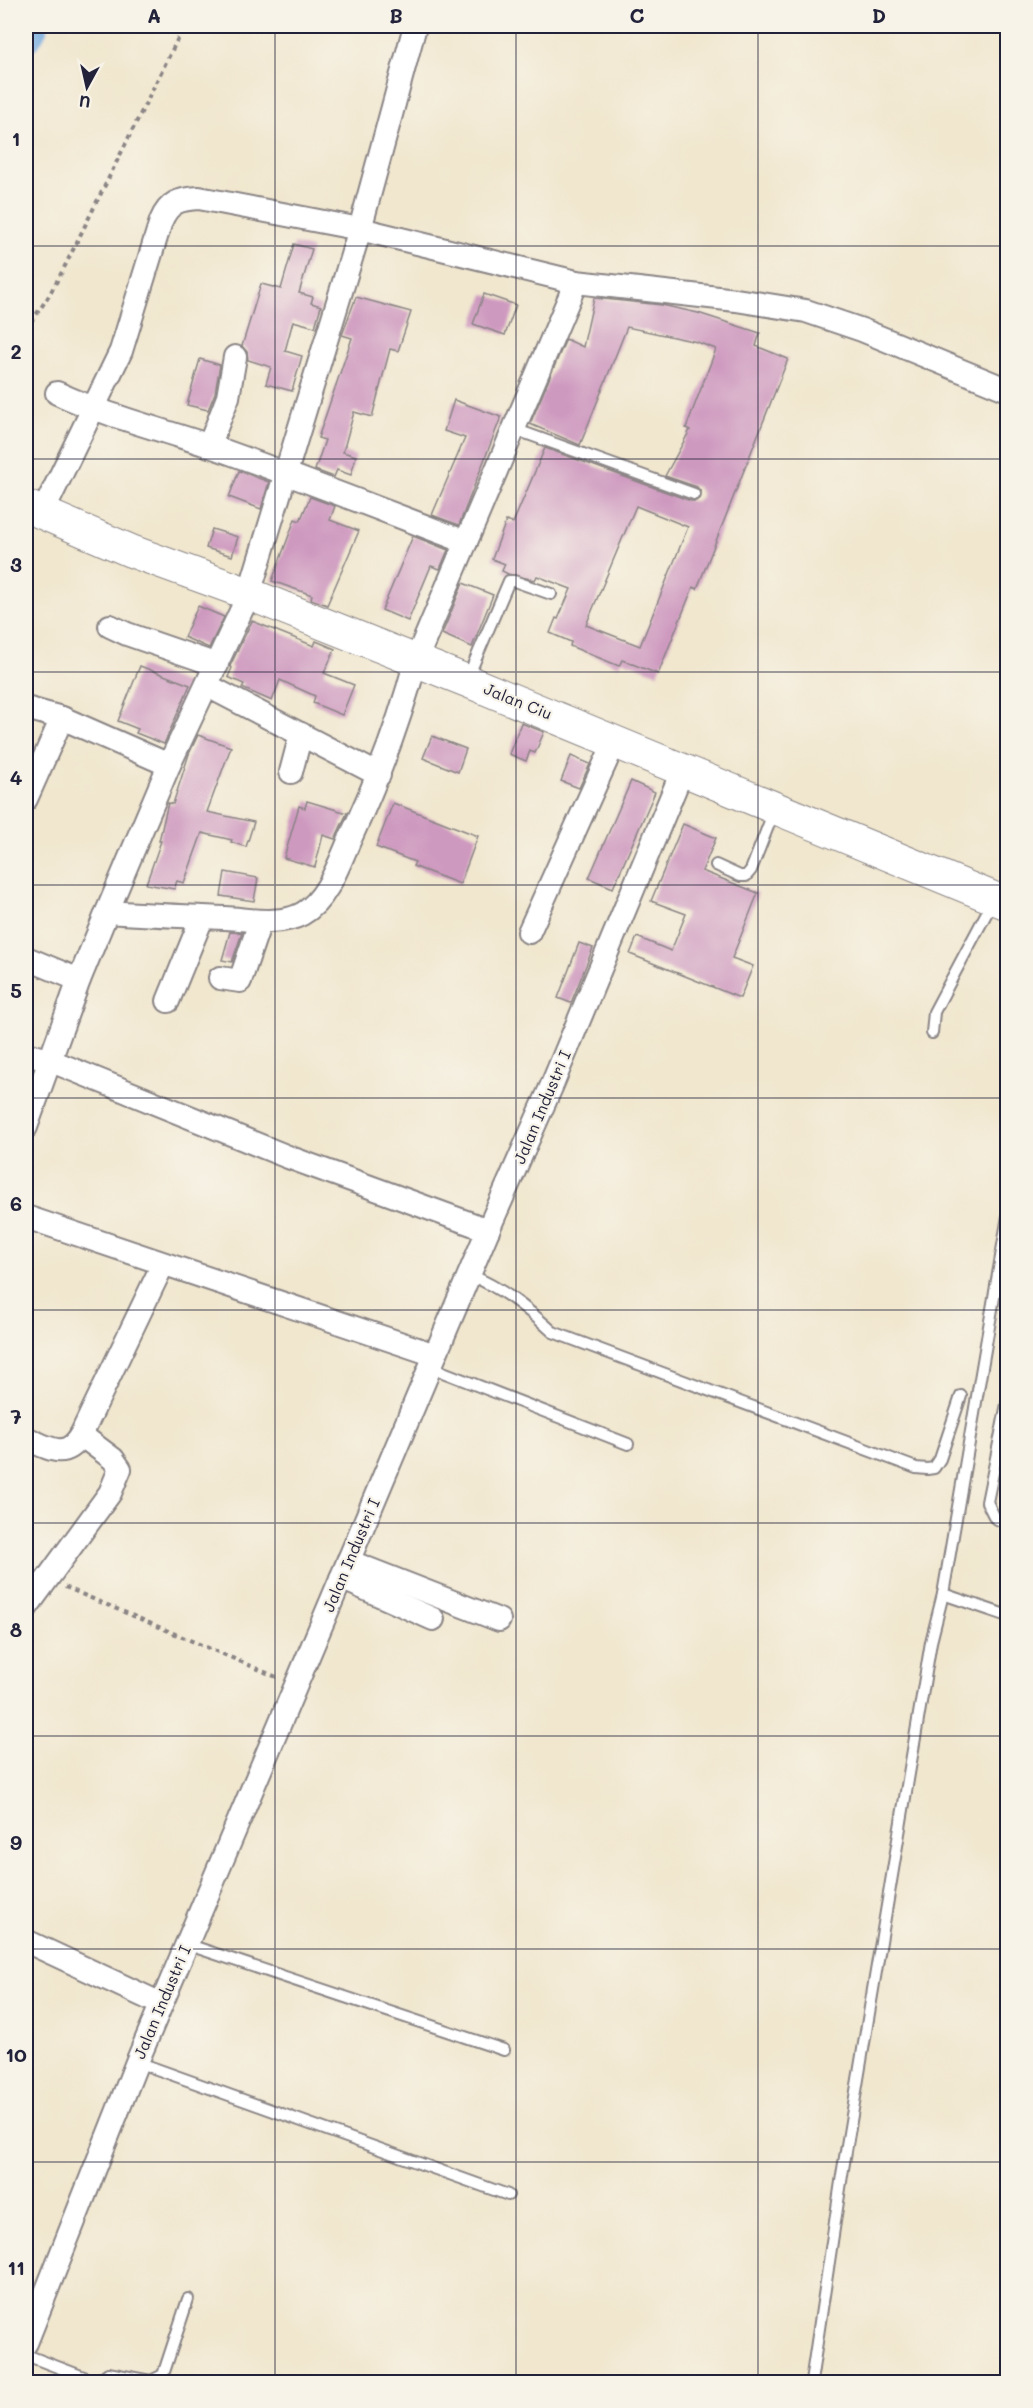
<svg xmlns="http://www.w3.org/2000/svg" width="1033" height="2408" viewBox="0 0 1033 2408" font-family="Mali,sans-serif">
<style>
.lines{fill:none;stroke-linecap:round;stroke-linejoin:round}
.river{stroke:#6fa9df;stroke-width:34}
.building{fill:#ce99bf;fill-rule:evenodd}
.lane-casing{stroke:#8a8485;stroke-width:14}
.street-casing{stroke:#8a8485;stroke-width:26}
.secondary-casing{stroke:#8a8485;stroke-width:34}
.path{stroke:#8a8485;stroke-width:4;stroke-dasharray:4.5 4.5;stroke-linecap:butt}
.lane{stroke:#fff;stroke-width:10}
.street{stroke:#fff;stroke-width:22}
.secondary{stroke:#fff;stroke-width:32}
.grid{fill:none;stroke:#22223b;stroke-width:1.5;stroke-opacity:0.55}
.labels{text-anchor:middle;stroke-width:4.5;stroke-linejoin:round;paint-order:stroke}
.street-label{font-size:16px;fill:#22223b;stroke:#f7f3e8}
.neatline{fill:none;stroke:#22223b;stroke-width:2}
.grid-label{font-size:20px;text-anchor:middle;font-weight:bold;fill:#22223b}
</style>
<rect width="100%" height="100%" fill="#f7f3e8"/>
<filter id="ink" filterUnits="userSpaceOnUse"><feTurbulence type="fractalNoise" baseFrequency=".0167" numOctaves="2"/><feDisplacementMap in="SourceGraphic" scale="12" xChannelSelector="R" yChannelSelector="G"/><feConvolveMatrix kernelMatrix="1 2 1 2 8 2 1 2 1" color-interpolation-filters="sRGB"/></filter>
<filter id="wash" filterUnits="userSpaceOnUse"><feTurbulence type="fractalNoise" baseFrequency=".008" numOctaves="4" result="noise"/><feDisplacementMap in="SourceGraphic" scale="24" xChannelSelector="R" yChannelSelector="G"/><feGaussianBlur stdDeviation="1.35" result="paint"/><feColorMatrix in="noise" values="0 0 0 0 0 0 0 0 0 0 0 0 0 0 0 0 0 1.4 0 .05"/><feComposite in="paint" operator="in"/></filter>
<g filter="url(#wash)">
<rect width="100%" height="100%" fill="#f1e7cf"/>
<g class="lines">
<polyline class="river" points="26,35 31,26"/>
</g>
<g id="blocks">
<g class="building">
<polygon points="294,244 312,249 299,293 313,297 311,303 321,306 315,327 293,321 285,351 302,356 292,391 266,384 271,367 248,360 247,352 242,346 261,284 281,289"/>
<polygon points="484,294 516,305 505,335 473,324"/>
<polygon points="356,297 411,312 398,351 390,349 372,417 354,412 343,452 356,456 351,475 337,470 334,477 315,470 325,440 318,438 352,338 342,335"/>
<path d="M594,298l68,7 36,8 62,20 -4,13 32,13 -91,230 -4,-2 -35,87 -36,-14 -3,6 -49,-20 1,-4 -21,-9 6,-15 2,1 13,-30 -34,-13 -2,4 -27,-6 -6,-3 3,-7 -13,-5 14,-38 7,2 32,-75 146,53h5l5,-4v-5l-4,-5 -32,-11 25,-46 -4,-2 30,-79 -19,-7 -70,-15 -47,118 -50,-21 36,-85 17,8zM636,506l52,21 -48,119 -54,-21z"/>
<polygon points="200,359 220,365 215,393 208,410 187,405"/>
<polygon points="454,400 501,417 459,525 432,515 465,438 444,431"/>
<polygon points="239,471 269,482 261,509 229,497"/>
<polygon points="310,497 335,506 330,520 359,531 327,605 311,599 312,595 272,581 295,519 300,521"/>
<polygon points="212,529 238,537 232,556 206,548"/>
<polygon points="413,536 448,550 440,569 431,566 408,621 382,610"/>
<polygon points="463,583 493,595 472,647 442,634"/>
<polygon points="198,606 224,617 209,648 184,637"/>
<polygon points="252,621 314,646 316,641 335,649 324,673 354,685 342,715 313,703 315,696 280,680 272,701 242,688 244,684 228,677 232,668 230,666"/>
<polygon points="140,666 190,685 164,744 136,733 138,729 118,721"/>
<polygon points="521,723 544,732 535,753 530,751 526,761 509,754"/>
<polygon points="198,735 231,747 207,812 254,822 246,847 231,842 232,840 202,833 184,883 177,881 174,889 146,884 161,841 159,841 168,803 173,804 189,754"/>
<polygon points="432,736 466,749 458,772 423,758"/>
<polygon points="571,756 590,764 579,788 561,781"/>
<polygon points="631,781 655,792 613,888 589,878"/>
<polygon points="307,801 347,813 335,839 323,835 315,867 284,858 299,806 305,808"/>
<polygon points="393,803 478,836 460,884 413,866 415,862 376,847"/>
<polygon points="683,824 716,838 702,871 758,893 732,958 753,966 740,998 630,954 637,937 671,951 686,914 651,901"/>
<polygon points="225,872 258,878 254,901 221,896"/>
<polygon points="230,932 242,933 232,962 222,960"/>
<polygon points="579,943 593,948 571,1003 558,998"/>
</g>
</g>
</g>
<g filter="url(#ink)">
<use href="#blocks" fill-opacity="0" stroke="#8a8485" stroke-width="1.5"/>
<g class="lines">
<defs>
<g id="lane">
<polyline points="514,429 694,494"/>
<polyline points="468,677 509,581 514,581 551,594"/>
<polyline points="716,865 740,876 746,876 751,870 774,811"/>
<polyline points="932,1033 934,1012 993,901"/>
<path d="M470,1275c32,13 58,34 83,57l363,136 11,1 7,-1 6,-9 21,-63"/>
<polyline points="430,1367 628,1444"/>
<polyline points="1008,1399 987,1502 995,1518 1008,1524"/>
<polyline points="943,1594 1008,1616"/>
<polyline points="186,1944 504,2050"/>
<polyline points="137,2062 508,2195"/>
<polyline points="26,2355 97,2382"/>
<polyline points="97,2382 108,2373 151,2381 163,2375 188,2299"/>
<polyline points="811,2382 842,2175 931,1642 943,1594 1008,1216"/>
</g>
<g id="street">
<path d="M57,393c50,23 103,36 156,54 85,30 169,63 253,95"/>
<polyline points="209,446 228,397 235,357"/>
<path d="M42,514l79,-163 40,-130c8,-19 18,-22 38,-23l161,31 216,53 160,18 70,11 56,19 146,60"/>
<polyline points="110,626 127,634 217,665"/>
<polyline points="208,686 379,775"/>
<polyline points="26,708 62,718 169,765"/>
<polyline points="291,772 301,734"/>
<polyline points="26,799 62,718"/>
<path d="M107,912c40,3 79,4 118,6 24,1 54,8 77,-4 25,-14 37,-50 48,-75 28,-60 49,-115 66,-179l160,-378"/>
<polyline points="529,932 615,741"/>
<polyline points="26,958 79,980"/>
<polyline points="220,978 240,981 260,922"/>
<polyline points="168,1001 202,918"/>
<polyline points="26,1054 49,1060 288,1157 488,1230"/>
<polyline points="26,1127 79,980 107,912 169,765 249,594 360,229 415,26"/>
<polyline points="26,1217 435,1355"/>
<path d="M26,1438c22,10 40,23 55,-3"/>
<polyline points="348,1561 499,1620"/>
<polyline points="341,1578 433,1619"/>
<polyline points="26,1608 110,1493 120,1469 113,1459 81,1435 163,1264"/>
<polyline points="26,1941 161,2004"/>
<polyline points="26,2343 137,2062 488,1230 552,1085 683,769"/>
</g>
<polyline id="secondary" points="26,506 131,551 249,594 467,681 1008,904"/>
</defs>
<use href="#lane" class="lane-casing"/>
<use href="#street" class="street-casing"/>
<use href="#secondary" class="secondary-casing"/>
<g class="path">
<polyline points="26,329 47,299 63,270 184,26"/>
<polyline points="65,1587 279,1678"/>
</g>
<use href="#lane" class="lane"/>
<use href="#street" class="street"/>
<use href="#secondary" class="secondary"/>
</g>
</g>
<path class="grid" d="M275,26v2356M516,26v2356M758,26v2356M26,246h982M26,459h982M26,672h982M26,885h982M26,1098h982M26,1310h982M26,1523h982M26,1736h982M26,1949h982M26,2162h982"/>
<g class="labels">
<g class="street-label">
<text transform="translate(518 701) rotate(22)" y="6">Jalan Ciu</text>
<text transform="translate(542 1107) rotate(-67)" y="6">Jalan Industri I</text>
<text transform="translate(351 1555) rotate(-67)" y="6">Jalan Industri I</text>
<text transform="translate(162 2002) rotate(-67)" y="6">Jalan Industri I</text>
</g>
</g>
<rect width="1033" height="2408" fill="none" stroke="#f7f3e8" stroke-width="66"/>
<g transform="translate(87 87) rotate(188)" stroke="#f7f3e8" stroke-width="4.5" paint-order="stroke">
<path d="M0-4.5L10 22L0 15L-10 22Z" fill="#22223b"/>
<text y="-9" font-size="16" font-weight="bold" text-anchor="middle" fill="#22223b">U</text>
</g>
<rect x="33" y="33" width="967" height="2342" class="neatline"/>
<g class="grid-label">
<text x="154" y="23">A</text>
<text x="396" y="23">B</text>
<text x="637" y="23">C</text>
<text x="879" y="23">D</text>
<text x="16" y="146">1</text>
<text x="16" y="359">2</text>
<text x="16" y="572">3</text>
<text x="16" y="785">4</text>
<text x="16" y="998">5</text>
<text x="16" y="1211">6</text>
<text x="16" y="1424">7</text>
<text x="16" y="1637">8</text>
<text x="16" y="1850">9</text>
<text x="16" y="2062">10</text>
<text x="16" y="2275">11</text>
</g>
</svg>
